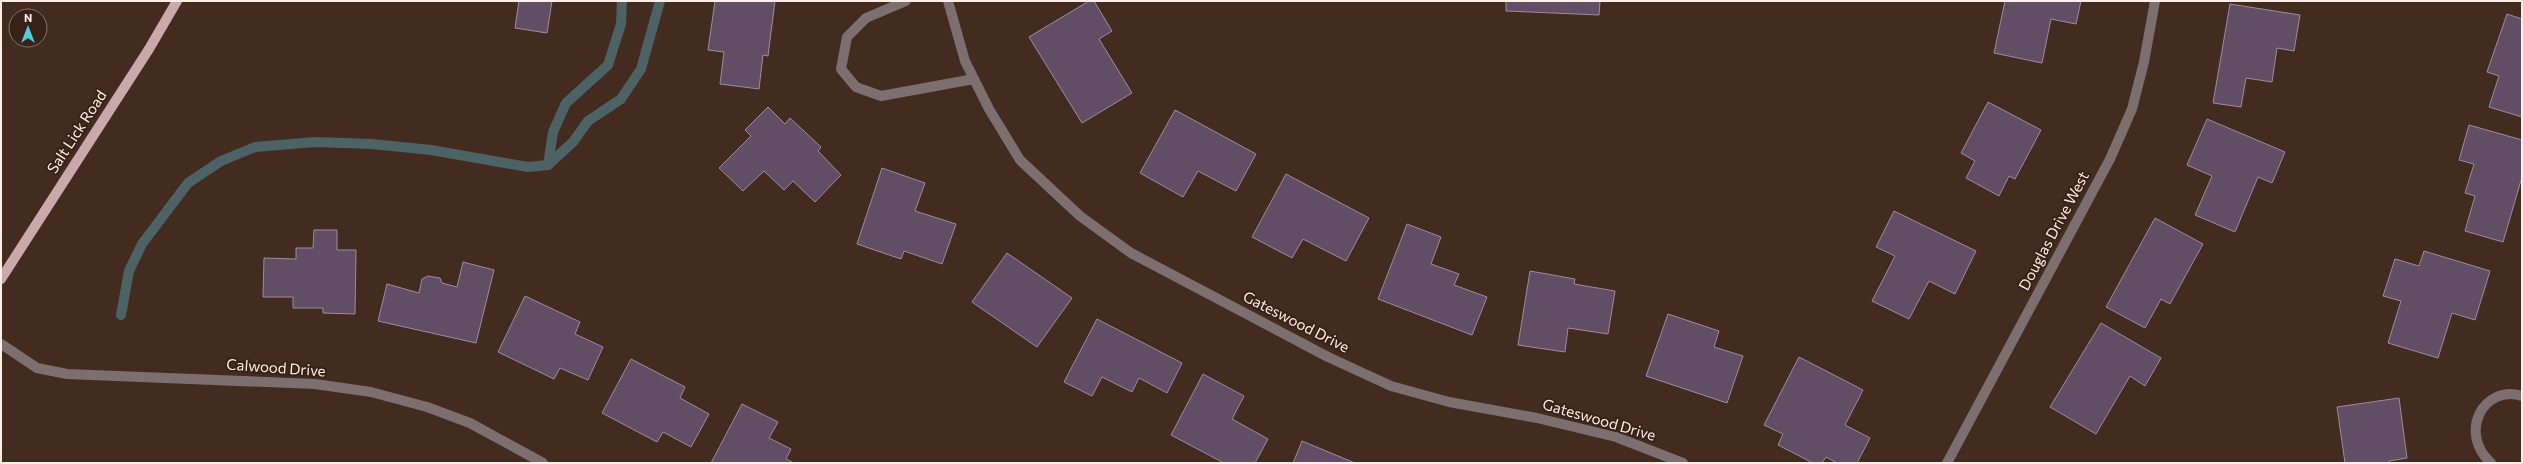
<svg xmlns="http://www.w3.org/2000/svg" width="2523" height="464" viewBox="0 0 2523 464" font-family="Commissioner,sans-serif">
<style>
.lines{fill:none;stroke-linecap:round;stroke-linejoin:round}
.stream{stroke:#4c6264;stroke-width:10}
.building{fill:#624e64;stroke:#9e8ba1}
.street{stroke:#7d6e6f;stroke-width:10}
.primary{stroke:#c9a9ab;stroke-width:10}
.labels{text-anchor:middle;stroke-width:4;stroke-linejoin:round;paint-order:stroke}
.street-label{font-size:15px;fill:#ffefe8;stroke:#382117}
</style>
<rect width="100%" height="100%" fill="#432b20"/>
<g class="lines">
<g class="stream">
<polyline points="548,165 553,132 566,103 608,65 621,24 622,1"/>
<polyline points="121,315 129,271 142,244 188,183 221,161 255,147 315,142 372,144 431,150 528,167 548,165 573,142 588,121 621,99 641,69 660,1"/>
</g>
</g>
<g class="building">
<polygon points="519,1 552,1 547,33 515,28"/>
<polygon points="715,1 775,1 768,56 763,55 759,89 720,84 724,52 708,50"/>
<polygon points="1089,1 1094,1 1112,31 1099,39 1132,93 1082,123 1029,37"/>
<polygon points="1506,1 1600,1 1599,15 1506,11"/>
<polygon points="2005,1 2081,1 2076,24 2051,19 2042,63 1994,53"/>
<polygon points="2230,4 2300,15 2294,51 2277,48 2272,82 2246,78 2241,107 2213,103"/>
<polygon points="2507,14 2522,19 2522,117 2489,107 2499,76 2487,72"/>
<polygon points="1988,102 2041,130 2015,179 2009,176 1999,196 1966,178 1975,161 1961,153"/>
<polygon points="768,107 785,124 790,118 821,147 818,151 841,175 815,202 793,181 784,190 764,171 743,191 719,168 751,136 745,130"/>
<polygon points="1175,110 1256,154 1236,191 1198,171 1183,197 1140,173"/>
<polygon points="2207,119 2285,152 2272,183 2258,177 2235,232 2195,215 2212,176 2187,165"/>
<polygon points="2469,125 2522,140 2522,177 2503,242 2465,231 2475,196 2465,193 2474,164 2459,160"/>
<polygon points="882,168 925,183 915,211 956,224 942,264 904,251 901,259 857,244"/>
<polygon points="1286,174 1369,218 1346,261 1303,239 1292,258 1252,237"/>
<polygon points="1894,211 1976,251 1955,294 1929,281 1909,319 1872,301 1895,256 1876,247"/>
<polygon points="2155,218 2203,244 2170,304 2161,299 2145,328 2106,307"/>
<polygon points="1407,224 1441,237 1431,264 1459,274 1454,285 1487,297 1472,335 1378,299"/>
<polygon points="314,230 337,230 337,250 356,250 355,314 323,313 323,308 293,308 293,297 263,297 264,258 296,259 296,248 313,248"/>
<polygon points="2424,251 2490,271 2475,320 2452,313 2438,358 2388,343 2401,301 2383,296 2395,259 2419,266"/>
<polygon points="1007,253 1072,298 1037,347 972,302"/>
<polygon points="463,262 494,270 476,343 378,321 387,284 419,293 422,279 428,276 440,278 442,283 457,287"/>
<polygon points="1530,271 1575,279 1574,284 1615,291 1608,334 1568,328 1565,352 1518,345"/>
<polygon points="525,296 580,322 575,334 603,347 588,380 560,368 554,379 498,352"/>
<polygon points="1668,314 1719,331 1714,347 1743,356 1727,403 1646,376"/>
<polygon points="1097,319 1182,363 1167,393 1139,378 1132,392 1102,377 1092,396 1064,382"/>
<polygon points="2101,323 2161,358 2145,386 2130,376 2096,434 2050,407"/>
<polygon points="1799,357 1863,390 1845,425 1870,438 1857,463 1837,463 1826,457 1822,463 1813,463 1778,445 1783,434 1764,425"/>
<polygon points="631,359 685,387 680,398 709,414 691,447 663,432 657,442 602,413"/>
<polygon points="1203,374 1244,396 1232,419 1268,439 1255,463 1224,463 1171,435"/>
<polygon points="2399,398 2407,458 2389,461 2389,463 2345,463 2337,407"/>
<polygon points="742,404 778,422 769,438 791,449 786,459 794,463 711,463"/>
<polygon points="1302,441 1355,463 1293,463"/>
</g>
<g class="lines">
<g class="street">
<polyline points="906,1 866,18 847,37 841,69 856,87 881,96 974,79"/>
<polyline points="948,1 965,61 989,109 1020,160 1080,216 1131,253 1328,357 1391,386 1449,402 1537,418 1616,437 1683,463"/>
<polyline points="1,344 37,368 67,374 315,384 371,392 427,407 470,423 543,463"/>
<polyline points="1947,463 2110,159 2132,109 2144,62 2155,1"/>
<path d="M2491,463c-33,-30 -8,-79 31,-67"/>
</g>
<polyline class="primary" points="1,279 149,49 177,1"/>
</g>
<g class="labels">
<g class="street-label">
<text transform="translate(77 132) rotate(-57)" y="5">Salt Lick Road</text>
<text transform="translate(2054 231) rotate(-62)" y="5">Douglas Drive West</text>
<text transform="translate(1296 322) rotate(27)" y="5">Gateswood Drive</text>
<text transform="translate(276 368) rotate(4)" y="5">Calwood Drive</text>
<text transform="translate(1599 420) rotate(16)" y="5">Gateswood Drive</text>
</g>
</g>
<rect width="2523" height="464" fill="none" stroke="#ffefe8" stroke-width="4"/>
<g transform="translate(28 28)"><circle r="19" fill="#382117" stroke="#88736b"/>
<path d="M0-3L7 15L0 10L-7 15Z" fill="#53cbdb"/>
<text y="-6" font-size="11" font-weight="bold" text-anchor="middle" fill="#ffefe8">N</text>
</g>
</svg>
